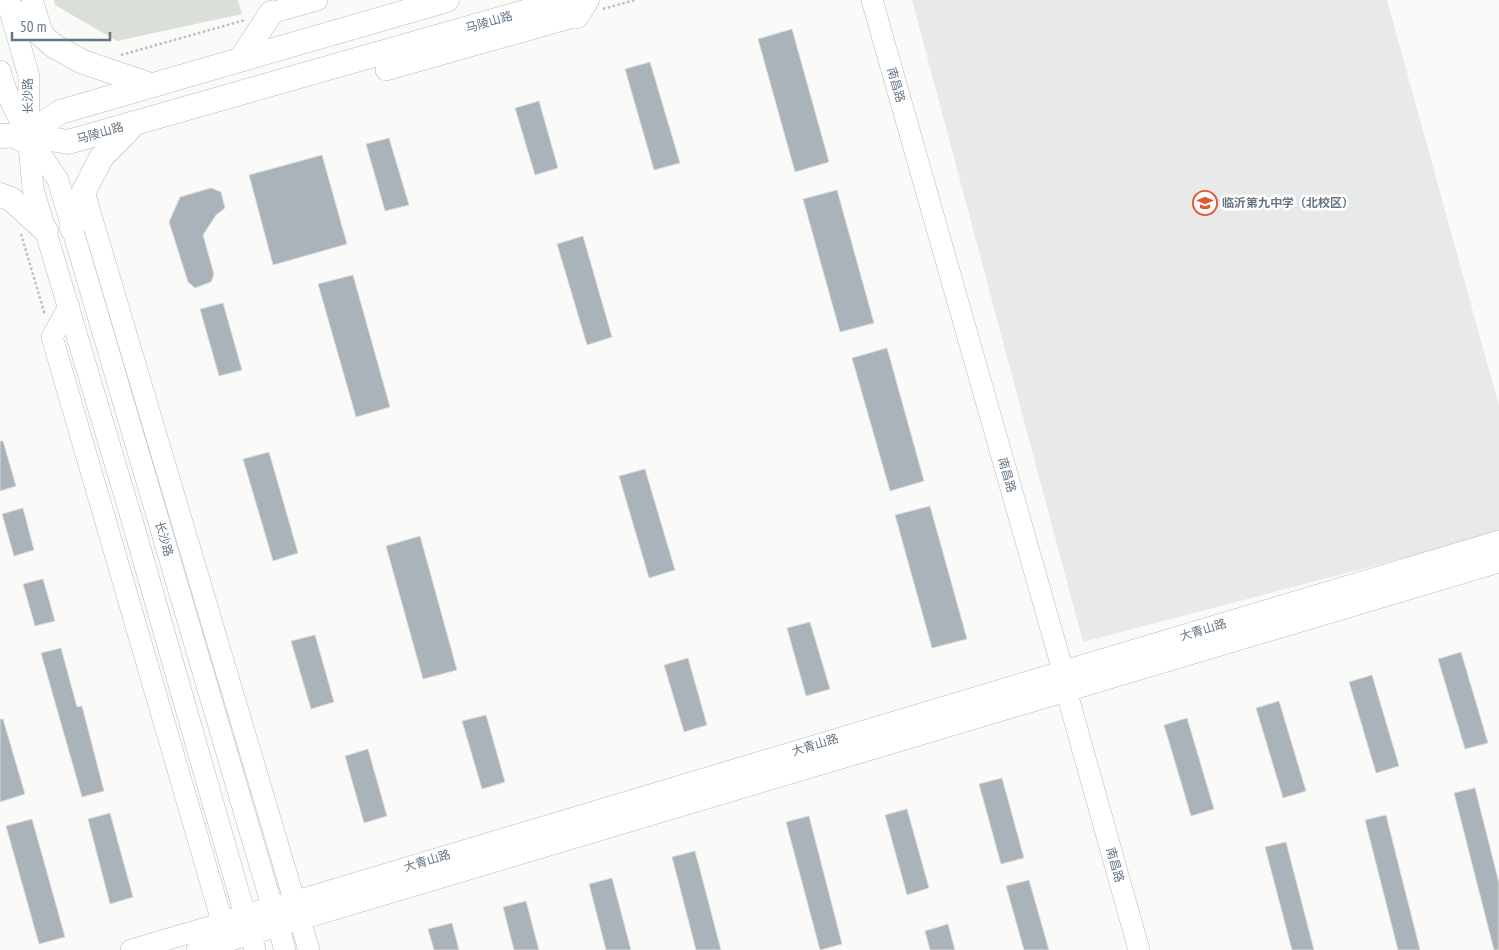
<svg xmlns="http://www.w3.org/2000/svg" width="1499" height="950" viewBox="0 0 1499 950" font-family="'PT Sans Narrow','Noto Sans SC',sans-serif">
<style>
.built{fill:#e8e9e9}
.green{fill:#dadfd7}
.building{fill:#aab3b9;stroke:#dcdcda}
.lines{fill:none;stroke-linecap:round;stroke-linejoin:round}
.secondary-casing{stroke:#b3babf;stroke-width:22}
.primary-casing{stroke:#b5babe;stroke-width:25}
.path{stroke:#bbbfc2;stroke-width:2.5;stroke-dasharray:2.5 2.5;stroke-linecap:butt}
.secondary{stroke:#fff;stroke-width:21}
.primary{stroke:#fff;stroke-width:24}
.labels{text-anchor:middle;stroke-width:5;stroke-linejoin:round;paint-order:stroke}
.street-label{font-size:12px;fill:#657683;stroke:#fff}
.poi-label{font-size:12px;font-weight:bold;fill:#657683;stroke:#fff;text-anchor:start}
</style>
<rect width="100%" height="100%" fill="#fafaf8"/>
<polygon class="built" points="912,0 1387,0 1499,406 1499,533 1083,642"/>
<polygon class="green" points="54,0 238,0 242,14 117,41 55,5"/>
<g class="building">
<polygon points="792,29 829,162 795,172 758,39"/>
<polygon points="650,62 680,163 654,170 625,69"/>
<polygon points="539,101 558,168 535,175 515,108"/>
<polygon points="389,138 409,205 385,211 366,144"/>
<polygon points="322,155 347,244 273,265 249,175"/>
<polygon points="211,188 221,192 225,208 216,215 203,235 214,274 211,282 195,288 188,282 169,222 180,197"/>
<polygon points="837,190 874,323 840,332 803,199"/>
<polygon points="583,236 612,337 587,345 557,244"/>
<polygon points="353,275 390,407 356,417 318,284"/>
<polygon points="223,303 242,370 219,376 200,309"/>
<polygon points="887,348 924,481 890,491 852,358"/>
<polygon points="0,441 3,441 16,486 0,491"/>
<polygon points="269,452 298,553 273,561 243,459"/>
<polygon points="645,469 675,570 649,578 619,476"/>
<polygon points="930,506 967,639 932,648 895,515"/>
<polygon points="23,508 34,550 14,556 2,514"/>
<polygon points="420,536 457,670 423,679 386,546"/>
<polygon points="43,579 55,621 35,626 23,584"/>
<polygon points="810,622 830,689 806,696 787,628"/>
<polygon points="315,635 334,702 311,709 291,641"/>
<polygon points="61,648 77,707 82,706 104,791 82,797 41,653"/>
<polygon points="1461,652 1488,743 1465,749 1438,659"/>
<polygon points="688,658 707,725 684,732 664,665"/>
<polygon points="1372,675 1399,766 1376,773 1349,682"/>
<polygon points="1279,701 1306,791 1283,798 1256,708"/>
<polygon points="486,715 505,782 482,789 462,721"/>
<polygon points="1187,718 1214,809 1191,816 1164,725"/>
<polygon points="0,719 3,719 25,794 0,802"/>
<polygon points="368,749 387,816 364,823 345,756"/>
<polygon points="1002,778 1024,858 1001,864 979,784"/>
<polygon points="1475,788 1499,883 1499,950 1494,950 1454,793"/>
<polygon points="907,809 929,888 907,895 885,815"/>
<polygon points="110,813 133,897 110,904 88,819"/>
<polygon points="1386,815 1420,950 1398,950 1365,820"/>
<polygon points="809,816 842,944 820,950 786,822"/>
<polygon points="32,819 65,937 39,944 6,826"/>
<polygon points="1286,842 1314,950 1292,950 1265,847"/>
<polygon points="695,851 721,950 696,950 672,857"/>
<polygon points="612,878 631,950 606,950 589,884"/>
<polygon points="1029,880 1049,950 1024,950 1006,886"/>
<polygon points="526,901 539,950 514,950 503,907"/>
<polygon points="452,923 459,950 434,950 428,929"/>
<polygon points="948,924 955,950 930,950 925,931"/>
</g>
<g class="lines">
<defs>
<g id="secondary">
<polyline points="7,0 29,77 28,135 33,189 132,520 255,950"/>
<polyline points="32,0 44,38"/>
<polyline points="872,0 1063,671 1066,690 1139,950"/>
<polyline points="271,13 317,0"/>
<polyline points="386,70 577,16"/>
<path d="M0,71c10,40 35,75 58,109l227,770"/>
<polyline points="84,192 309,950"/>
<polyline points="69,307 52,337 226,935"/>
<polyline points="131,950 223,923 245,914 273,908 1499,541"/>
<polyline points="197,950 1499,562"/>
</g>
<g id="primary">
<polyline points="8,6 54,46 83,62 151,85"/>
<polyline points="577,16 587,0"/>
<polyline points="241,59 271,13"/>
<polyline points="0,136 28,135 68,142 567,0"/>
<polyline points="20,139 60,112 447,0"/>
<polyline points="0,195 11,199 46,231"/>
<polyline points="72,229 81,197 101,158 133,125"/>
</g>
</defs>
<use href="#secondary" class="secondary-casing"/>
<use href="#primary" class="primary-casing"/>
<g class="path">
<polyline points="603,9 635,0"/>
<polyline points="121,55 245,20"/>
<polyline points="21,234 45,315"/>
</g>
<use href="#secondary" class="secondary"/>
<use href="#primary" class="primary"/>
</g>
<defs>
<symbol id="school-ring" viewBox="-11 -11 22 22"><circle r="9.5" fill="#fff" stroke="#e4572e" stroke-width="1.5"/><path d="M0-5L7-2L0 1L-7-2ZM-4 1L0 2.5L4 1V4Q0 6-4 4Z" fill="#e4572e"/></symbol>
</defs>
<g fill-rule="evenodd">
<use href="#school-ring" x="1191" y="189" width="28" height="28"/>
</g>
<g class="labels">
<g class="street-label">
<text transform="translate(489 22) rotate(-16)" y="4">马陵山路</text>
<text transform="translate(896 85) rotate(74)" y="4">南昌路</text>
<text transform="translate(28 96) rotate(-90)" y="4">长沙路</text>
<text transform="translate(100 133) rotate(-16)" y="4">马陵山路</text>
<text transform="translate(1007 475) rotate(74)" y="4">南昌路</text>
<text transform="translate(164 539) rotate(74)" y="4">长沙路</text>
<text transform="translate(1203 630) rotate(-17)" y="4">大青山路</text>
<text transform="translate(815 745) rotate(-17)" y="4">大青山路</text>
<text transform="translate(427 861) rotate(-17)" y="4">大青山路</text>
<text transform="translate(1115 865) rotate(74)" y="4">南昌路</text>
</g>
<g class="poi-label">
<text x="1222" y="207">临沂第九中学（北校区）</text>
</g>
</g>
<path d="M12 32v8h98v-8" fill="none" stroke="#657683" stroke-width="2.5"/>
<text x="20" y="32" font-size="15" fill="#657683" stroke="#ffffff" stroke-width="4" paint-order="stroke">50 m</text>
</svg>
